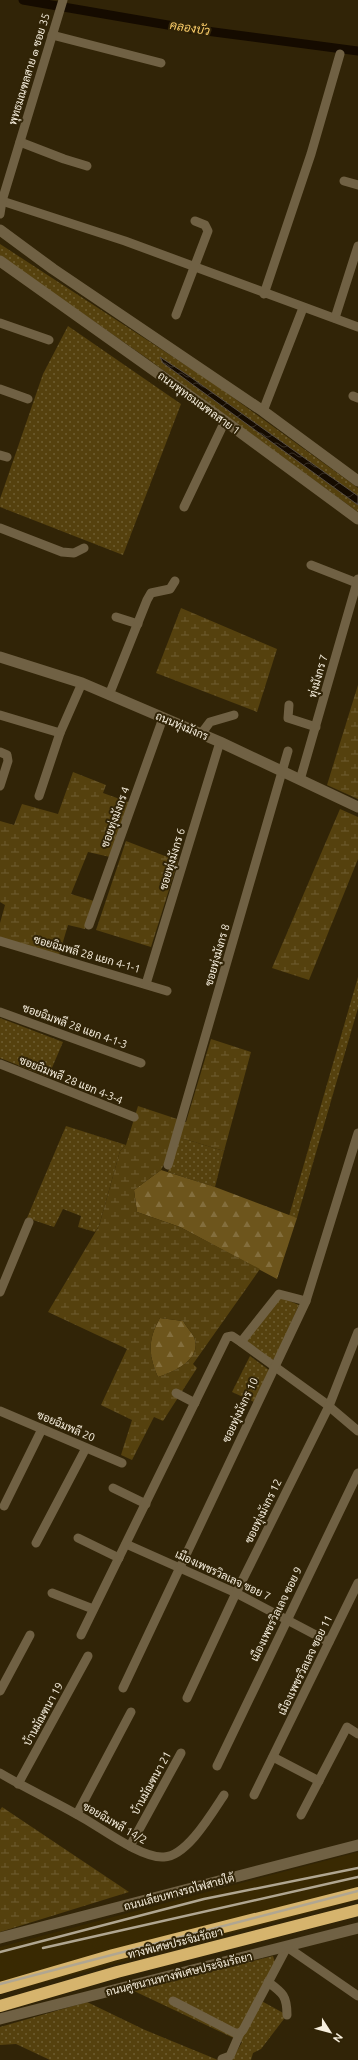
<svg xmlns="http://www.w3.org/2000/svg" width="358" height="2060" viewBox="0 0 358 2060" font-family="Ubuntu,Sarabun,sans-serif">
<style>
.built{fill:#392902}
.grass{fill:url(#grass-dots)}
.forest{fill:url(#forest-firs)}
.wetland{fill:url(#wetland-marsh);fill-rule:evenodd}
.water{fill:url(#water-waves);stroke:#594f43}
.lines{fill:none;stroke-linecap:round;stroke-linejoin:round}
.canal{stroke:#150b00;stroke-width:9}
.minor{stroke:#706144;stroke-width:9}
.tertiary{stroke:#706144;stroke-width:11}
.secondary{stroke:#706144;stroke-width:11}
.motorway{stroke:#d6b46d;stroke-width:12}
.rail{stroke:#b0a691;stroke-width:2.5}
.labels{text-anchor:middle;stroke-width:4;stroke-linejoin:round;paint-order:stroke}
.street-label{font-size:11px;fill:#f7efde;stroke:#312407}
.water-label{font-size:12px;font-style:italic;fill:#ffd16c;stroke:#312407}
</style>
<defs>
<pattern id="grass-dots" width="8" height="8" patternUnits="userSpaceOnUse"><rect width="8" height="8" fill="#55410e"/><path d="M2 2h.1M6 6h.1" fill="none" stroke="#6e5d31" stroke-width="1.8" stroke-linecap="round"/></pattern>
<pattern id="forest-firs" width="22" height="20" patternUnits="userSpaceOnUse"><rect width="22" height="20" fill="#6d551c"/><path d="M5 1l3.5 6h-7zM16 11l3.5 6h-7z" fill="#836e3d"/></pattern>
<pattern id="wetland-marsh" width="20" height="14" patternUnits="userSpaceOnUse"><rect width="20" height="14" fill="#55410e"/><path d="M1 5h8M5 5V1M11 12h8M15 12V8" fill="none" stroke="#6e5d31"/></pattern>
<pattern id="water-waves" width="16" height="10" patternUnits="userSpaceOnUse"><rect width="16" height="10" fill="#150b00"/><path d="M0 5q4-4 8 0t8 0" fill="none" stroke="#382f25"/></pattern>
</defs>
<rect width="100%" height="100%" fill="#312407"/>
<polygon class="built" points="358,1852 358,1900 0,1994 0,1947"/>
<g class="grass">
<polygon points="0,244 213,383 358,488 358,496 189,376 160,358 163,363 358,505 358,512 148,359 0,256"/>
<polygon points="68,326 181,404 123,555 0,507 0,499 43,374"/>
<polygon points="358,977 358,1008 297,1218 289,1216"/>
<polygon points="0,1018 63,1042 48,1077 0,1058"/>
<polygon points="66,1126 126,1145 120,1151 99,1226 95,1232 78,1227 81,1216 63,1209 54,1227 27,1218"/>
<polygon points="178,1137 224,1151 215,1187 168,1172"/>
<polygon points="282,1298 299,1305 276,1356 271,1362 246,1342 277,1299"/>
<polygon points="250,1356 269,1370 254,1402 232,1392"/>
<polygon points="273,1956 275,1962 256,1998 287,2015 261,2049 253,2053 251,2060 232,2060 242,2042 134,1991"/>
<polygon points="87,2002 145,2030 218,2060 50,2060 16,2044 0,2045 0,2027"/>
</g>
<g class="forest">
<polygon points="161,1170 215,1187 297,1218 277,1279 180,1227 137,1212 134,1190"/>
<path d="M160,1318l23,3c3,5 8,11 11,16 9,22 -20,35 -36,40 -10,-23 -10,-38 2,-59z"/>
</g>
<g class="wetland">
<polygon points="181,608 277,649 257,712 156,673"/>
<polygon points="358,685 358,799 327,785"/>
<polygon points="73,772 106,785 103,793 131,803 110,857 88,852 71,894 94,901 85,929 68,925 59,955 0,938 0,923 5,905 0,902 0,821 14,825 22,804 58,814"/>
<polygon points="340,809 358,817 358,859 309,980 272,968"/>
<polygon points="126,841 178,861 151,947 96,930"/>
<path d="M211,1039l40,13 -27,99 -46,-14 -17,33 -27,20 3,22 43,15 80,42 -67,95 4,4 -34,53 -9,-4 -22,43 -11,-5 11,-35 -31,-15 26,-56 -79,-37 51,-86 21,-75 6,-6 12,-39 48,16zM160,1318l23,3c3,5 8,11 11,16 9,22 -20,35 -36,40 -10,-23 -10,-38 2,-59z"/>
<polygon points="2,1807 129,1892 0,1932 0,1810"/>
</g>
<polygon class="water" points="160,357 189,376 358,496 358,505 163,363"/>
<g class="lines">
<polyline class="canal" points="23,0 191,29 358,51"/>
<g class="minor">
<polyline points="52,35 161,63"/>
<polyline points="20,142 64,159 87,166"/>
<polyline points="344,181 358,185"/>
<polyline points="2,201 125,241 358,327"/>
<polyline points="0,214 2,201 63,0"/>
<polyline points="264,294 311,154 340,54"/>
<polyline points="176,315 208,231 205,225 195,221"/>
<polyline points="335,318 358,246"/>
<polyline points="0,323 49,340"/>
<polyline points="0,389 28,399"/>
<polyline points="353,396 358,398"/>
<polyline points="263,411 303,308"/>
<polyline points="0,455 7,457"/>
<polyline points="184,507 225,421"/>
<polyline points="0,528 62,552 74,553 84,548"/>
<polyline points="311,565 357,583"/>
<polyline points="116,617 138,624"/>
<polyline points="109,695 147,600 151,593 170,589 175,581"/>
<polyline points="289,705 288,718 316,727"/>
<polyline points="0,715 60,733 82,683"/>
<polyline points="201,734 210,722 234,715"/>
<polyline points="0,752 7,755 8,761 0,786"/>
<polyline points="300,780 358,579"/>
<polyline points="39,796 60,733"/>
<polyline points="89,925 163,718"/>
<polyline points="0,941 167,991"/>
<polyline points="146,984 220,742"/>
<polyline points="0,1012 141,1063"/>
<polyline points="0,1064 134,1117"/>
<polyline points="168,1165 288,751"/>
<polyline points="0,1292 29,1222"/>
<polyline points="241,1342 279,1294 306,1301"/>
<polyline points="176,1393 195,1403"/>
<polyline points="0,1411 122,1463"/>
<polyline points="113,1488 146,1504"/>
<polyline points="4,1506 42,1429"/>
<polyline points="78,1538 119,1558"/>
<polyline points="36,1543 86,1448"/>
<polyline points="126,1544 236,1593 329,1642"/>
<polyline points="52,1593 93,1609"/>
<polyline points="81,1635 227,1337 232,1336 241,1342 325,1403 358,1431"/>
<polyline points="123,1688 306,1301 358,1133"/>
<polyline points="0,1691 30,1635"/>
<polyline points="187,1698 236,1593 329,1406 358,1332"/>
<polyline points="273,1757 319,1781"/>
<polyline points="217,1766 358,1473"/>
<path d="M0,1773c25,15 52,27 78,42 21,11 63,44 86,42 23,-1 48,-44 60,-62"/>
<polyline points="18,1784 88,1656"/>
<polyline points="254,1795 358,1583"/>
<polyline points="77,1814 131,1712"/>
<polyline points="301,1815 347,1727 358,1734"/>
<polyline points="130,1846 181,1753"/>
<path d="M268,1982c15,11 19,14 19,33"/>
<polyline points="173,2001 235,2033 240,2033 243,2030 287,1947 358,1996"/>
<polyline points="222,2059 230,2056 240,2033"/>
</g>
<polyline class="tertiary" points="0,657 82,683 220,742 358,807"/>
<g class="secondary">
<polyline points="0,230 53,269 263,411 358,481"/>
<polyline points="0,261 225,421 358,519"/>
<polyline points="0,1938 358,1845"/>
<polyline points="0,2019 358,1928"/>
</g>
<g class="motorway">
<polyline points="0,1988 113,1955 358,1893"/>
<polyline points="0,2006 117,1972 358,1910"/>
</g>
<g class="rail">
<polyline points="43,1948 358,1877"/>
<polyline points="0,1952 204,1899 358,1868"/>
<polyline points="0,1984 358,1891"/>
</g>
</g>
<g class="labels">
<g class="street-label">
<text transform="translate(29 69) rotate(-73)" y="4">พุทธมณฑลสาย ๑ ซอย 35</text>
<text transform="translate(199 403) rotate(36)" y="4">ถนนพุทธมณฑลสาย 1</text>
<text transform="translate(318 676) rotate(-74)" y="4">ทุ่งมังกร 7</text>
<text transform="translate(182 726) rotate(23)" y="4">ถนนทุ่งมังกร</text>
<text transform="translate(115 817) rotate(-70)" y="4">ซอยทุ่งมังกร 4</text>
<text transform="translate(172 859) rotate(-73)" y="4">ซอยทุ่งมังกร 6</text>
<text transform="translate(87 954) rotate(16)" y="4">ซอยฉิมพลี 28 แยก 4-1-1</text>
<text transform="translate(217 955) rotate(-74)" y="4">ซอยทุ่งมังกร 8</text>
<text transform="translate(75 1026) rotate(20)" y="4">ซอยฉิมพลี 28 แยก 4-1-3</text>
<text transform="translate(71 1080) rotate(22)" y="4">ซอยฉิมพลี 28 แยก 4-3-4</text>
<text transform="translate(240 1410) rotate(-65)" y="4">ซอยทุ่งมังกร 10</text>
<text transform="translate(66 1426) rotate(23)" y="4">ซอยฉิมพลี 20</text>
<text transform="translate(263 1511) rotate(-64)" y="4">ซอยทุ่งมังกร 12</text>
<text transform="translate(223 1575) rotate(25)" y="4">เมืองเพชรวิลเลจ ซอย 7</text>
<text transform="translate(276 1614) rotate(-64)" y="4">เมืองเพชรวิลเลจ ซอย 9</text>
<text transform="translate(305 1665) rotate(-64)" y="4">เมืองเพชรวิลเลจ ซอย 11</text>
<text transform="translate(43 1714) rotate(-61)" y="4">บ้านมัณฑนา 19</text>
<text transform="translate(151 1783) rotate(-61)" y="4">บ้านมัณฑนา 21</text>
<text transform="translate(115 1823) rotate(30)" y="4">ซอยฉิมพลี 14/2</text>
<text transform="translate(179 1892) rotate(-15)" y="4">ถนนเลียบทางรถไฟสายใต้</text>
<text transform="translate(175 1943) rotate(-14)" y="4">ทางพิเศษประจิมรัถยา</text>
<text transform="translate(179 1974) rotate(-14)" y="4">ถนนคู่ขนานทางพิเศษประจิมรัถยา</text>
</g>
<g class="water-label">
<text transform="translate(190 28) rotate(9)" y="4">คลองบัว</text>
</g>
</g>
<g transform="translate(330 2032) rotate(126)" stroke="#312407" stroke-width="3" paint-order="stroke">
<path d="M0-3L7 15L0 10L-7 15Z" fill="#f7efde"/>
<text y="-6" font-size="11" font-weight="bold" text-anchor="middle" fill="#f7efde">N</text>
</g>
</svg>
